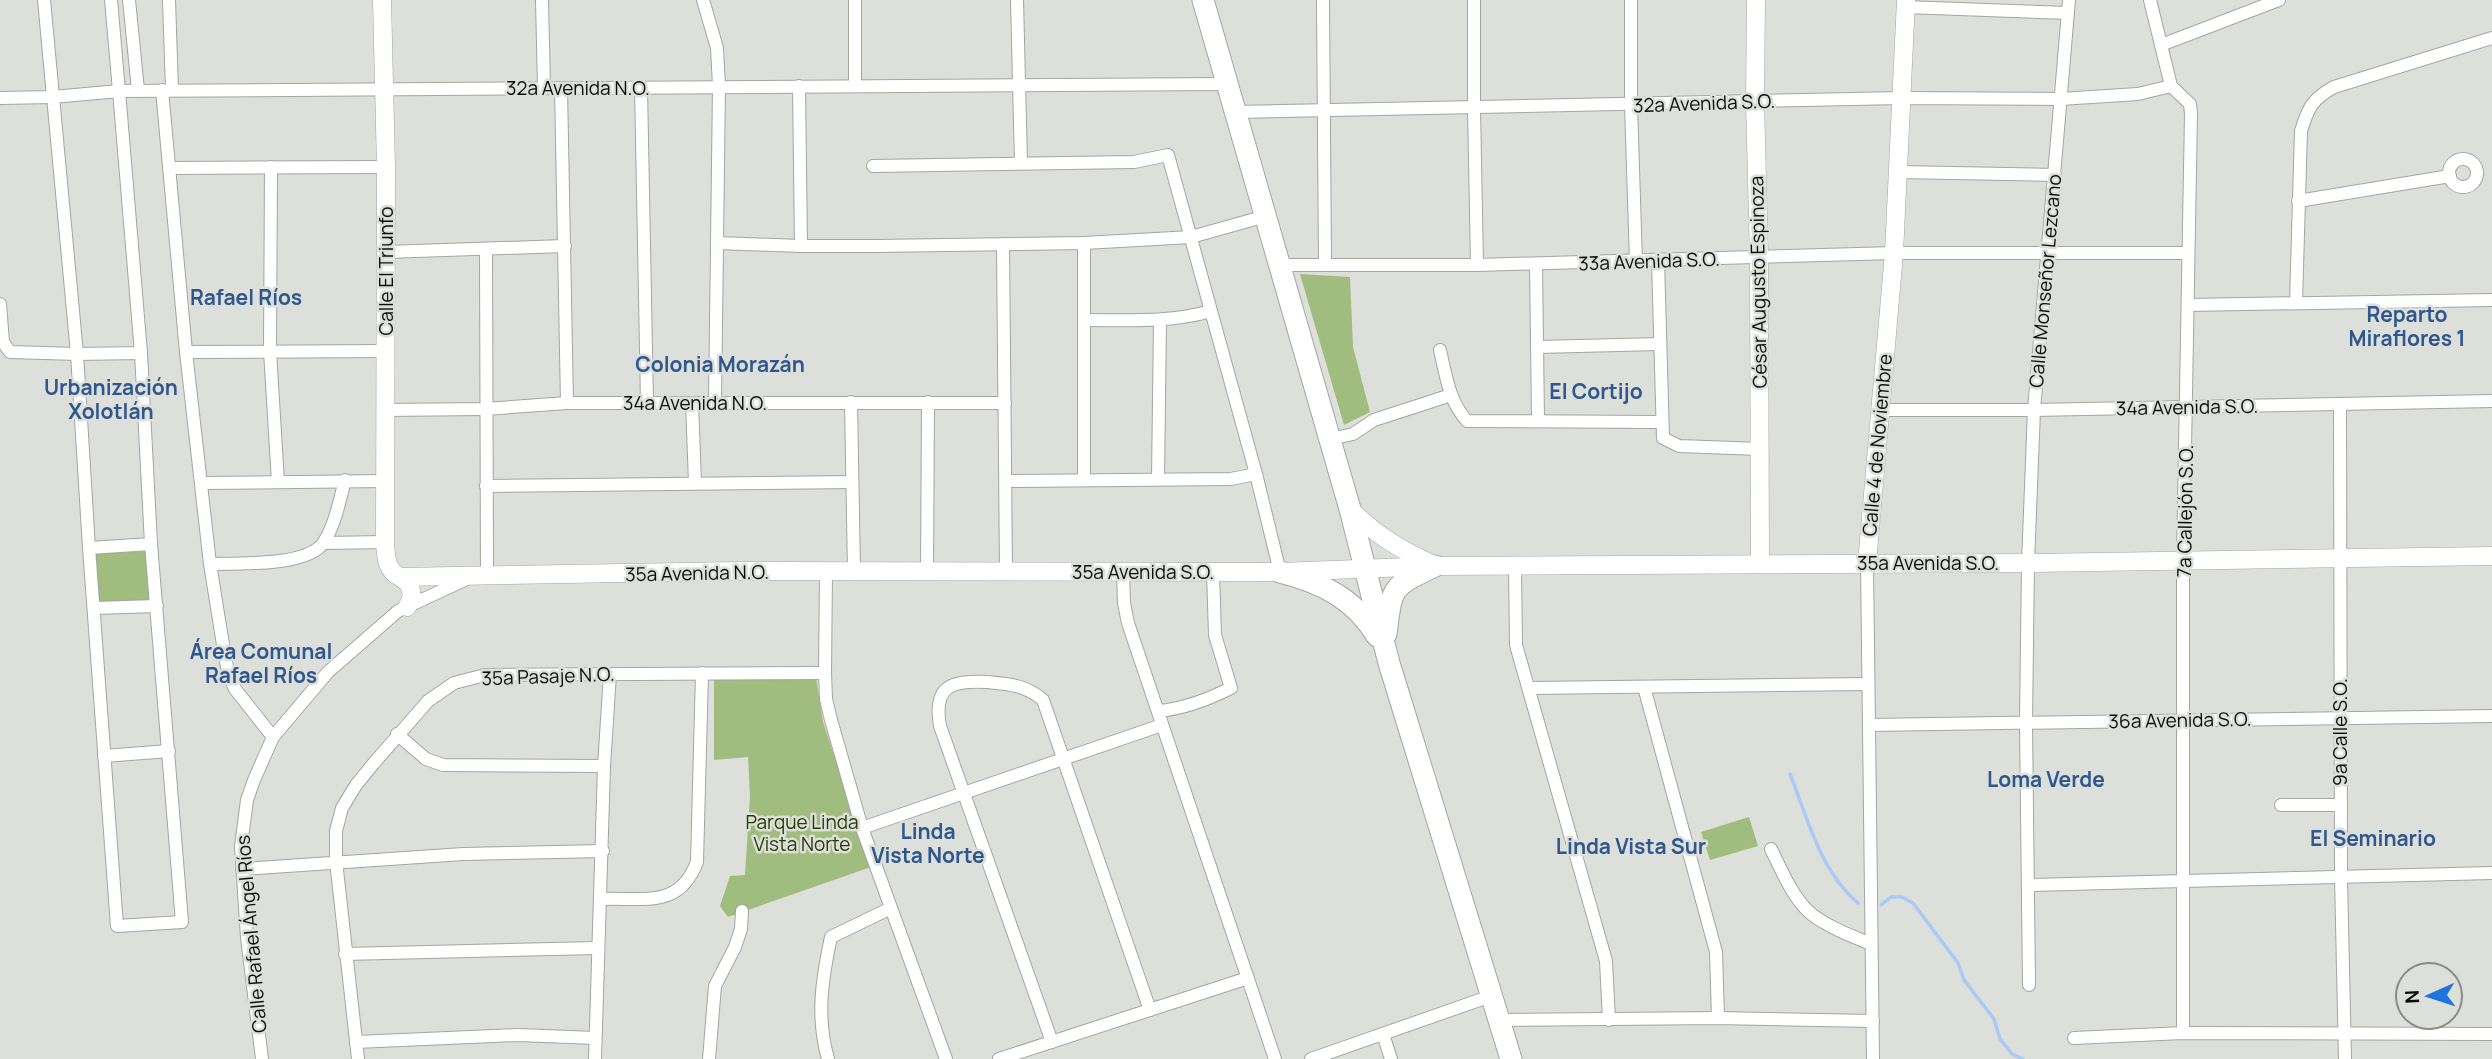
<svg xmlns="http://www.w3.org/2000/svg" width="2492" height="1059" viewBox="0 0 2492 1059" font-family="Manrope,sans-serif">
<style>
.green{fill:#a0bc7e}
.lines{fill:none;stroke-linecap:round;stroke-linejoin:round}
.stream{stroke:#aac9f4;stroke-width:3.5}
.street-casing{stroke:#a4a6a2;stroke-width:14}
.secondary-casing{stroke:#a4a6a2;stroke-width:19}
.primary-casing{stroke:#a4a6a2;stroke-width:23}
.street{stroke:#fff;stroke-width:12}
.secondary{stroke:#fff;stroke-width:18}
.primary{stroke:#fff;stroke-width:21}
.labels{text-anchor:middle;stroke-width:5;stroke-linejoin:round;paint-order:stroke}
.street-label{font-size:19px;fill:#0b0c0b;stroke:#dddfdb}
.park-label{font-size:19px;fill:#273c00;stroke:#dddfdb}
.neighbourhood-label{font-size:21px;font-weight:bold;fill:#2f568d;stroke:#dddfdb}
</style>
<rect width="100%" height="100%" fill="#dddfdb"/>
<g class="green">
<polygon points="1300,274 1350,277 1353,347 1370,412 1344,425"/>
<polygon points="148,551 152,602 98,604 94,554"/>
<polygon points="816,677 823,722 871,867 728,917 720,906 730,876 745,875 750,797 748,757 714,760 714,678"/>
<polygon points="1749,817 1758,846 1710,860 1701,832"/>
</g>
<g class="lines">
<g class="stream">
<path d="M1790,774c18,45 30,97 68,129"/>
<polyline points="1881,905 1891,897 1902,897 1913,903 1958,963 1964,980 1994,1019 2000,1039 2012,1054 2023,1059"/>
</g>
<defs>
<g id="street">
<polyline points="44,0 77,354 89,548 151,544 141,353"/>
<polyline points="111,0 119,91 1227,84"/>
<polyline points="129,0 138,90"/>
<polyline points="169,0 172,90"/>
<polyline points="542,0 544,88"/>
<polyline points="703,0 717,48 719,86 715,403"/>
<polyline points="855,0 855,85"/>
<polyline points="1017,0 1021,163"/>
<polyline points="1323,0 1325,265"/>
<polyline points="1474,0 1474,108 1477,265"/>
<polyline points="1631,0 1631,105 1636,262"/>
<polyline points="2150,0 2171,86 2190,104 2191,114 2183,561 2183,1033"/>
<polyline points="1905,7 2068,13"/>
<polyline points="2161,45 2279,0"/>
<polyline points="799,86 801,246"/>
<polyline points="641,87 647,403"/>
<polyline points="561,88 567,403"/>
<polyline points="162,90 186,352 210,564 225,657 229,676 235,689 273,737"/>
<polyline points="0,98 53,97 119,91 141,353 77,354 10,352 3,342 0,304"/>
<polyline points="1236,112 1901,98 2060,99 2138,94 2171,86"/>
<circle cx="2463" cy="173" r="14"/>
<polyline points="873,166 1134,162 1168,155 1256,474 1280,572"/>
<polyline points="271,167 270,351 278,482"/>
<polyline points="169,168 386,167"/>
<polyline points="1898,172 2055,175"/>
<polyline points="2298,201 2450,176"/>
<polyline points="718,243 801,246 876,246 1084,243 1191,237 1266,216"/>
<polyline points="1084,243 1084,479"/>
<polyline points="1003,244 1006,573"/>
<polyline points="486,250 487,577"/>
<polyline points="386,252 565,246"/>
<polyline points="1658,261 1663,438 1679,446 1760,449"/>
<polyline points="1536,264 1538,420"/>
<polyline points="1280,265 1477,265 1894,253 2187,253"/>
<path d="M2296,303l5,-172c7,-23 11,-32 33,-44l158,-49"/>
<polyline points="2188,305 2492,300"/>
<path d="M1084,320c44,0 85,3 127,-9"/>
<polyline points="1537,347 1660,344"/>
<path d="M1440,350c6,26 9,51 27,71l194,1"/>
<polyline points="186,352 386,351"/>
<polyline points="851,402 854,572"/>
<polyline points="692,403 695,483"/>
<polyline points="2340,404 2341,878 2345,1059"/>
<polyline points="385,410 485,409 567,403 1005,403"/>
<polyline points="1881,410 2034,410 2492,401"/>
<polyline points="1330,439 1353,434 1374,420 1451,395"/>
<polyline points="1158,479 1160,321"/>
<polyline points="1006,481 1231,479 1256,474"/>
<polyline points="201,483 385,481"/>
<polyline points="486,486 852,482"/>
<polyline points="324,543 385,542"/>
<polyline points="89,548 117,926 182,922 151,544"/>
<polyline points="1867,563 1873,1059"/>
<path d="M210,564c28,-1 98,3 114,-22 11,-17 16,-43 21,-62"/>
<polyline points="1515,565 1516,645 1606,961 1609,1020"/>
<polyline points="826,572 825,673 826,699 831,720 862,828 946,1059"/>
<polyline points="927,573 928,402"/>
<polyline points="1123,573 1124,603 1128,623 1275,1059"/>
<polyline points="94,608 157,606"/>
<polyline points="1644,687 1716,952 1718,1018"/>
<polyline points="1529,688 1868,684"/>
<path d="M1158,711c26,-2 49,-11 73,-23l-16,-53 -2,-63"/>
<polyline points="1869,725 2492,716"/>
<polyline points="397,734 426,759 443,765 604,766"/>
<polyline points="104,756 169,751"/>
<polyline points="2281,805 2340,805"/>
<polyline points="862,828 1162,725"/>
<path d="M1771,849c10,20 20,45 36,61 15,15 45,26 64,34"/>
<polyline points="242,869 463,854 603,851"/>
<polyline points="2029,885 2492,873"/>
<path d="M601,899c44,-2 78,10 96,-37l5,-189"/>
<polyline points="345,954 597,948"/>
<polyline points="2029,985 2026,723 2028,563 2034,410 2069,0"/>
<polyline points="1499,1020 1718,1018 1873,1021"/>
<polyline points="1383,1034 1391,1059"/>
<polyline points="2074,1038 2183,1033 2492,1034"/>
<polyline points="356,1042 518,1035 595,1038"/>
<path d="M1052,1042l-112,-316c-7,-40 11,-46 47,-44 22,2 39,3 56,18l107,310"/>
<polyline points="262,1059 247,938 241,846 247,800 254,780 273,737 328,672 398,611 471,577"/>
<polyline points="358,1059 336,861 336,831 342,808 356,785 374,763 428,701 454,683 485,675 825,673"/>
<polyline points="595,1059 604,766 610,674"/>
<polyline points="709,1059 715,986 735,947 741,929 742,911"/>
<path d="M828,1059c-12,-42 -6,-80 3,-122l60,-29"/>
<polyline points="999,1059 1248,978"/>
<polyline points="1311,1059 1491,996"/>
</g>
<g id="secondary">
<path d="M382,0l4,167 -1,375c1,15 1,28 15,35l338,-6 542,1 155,-6 593,-3 464,-7"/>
<polyline points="1756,0 1755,101 1759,258 1760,564"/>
<path d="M1350,509c24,25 50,41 82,55"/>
<polyline points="1867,563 1894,253 1906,0"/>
<path d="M400,577c12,7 15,19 7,30"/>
</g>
<g id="primary">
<polyline points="1203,0 1350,509 1389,663 1511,1059"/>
<path d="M1280,572c41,10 75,27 97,64"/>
<path d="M1386,634c6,-48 5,-47 49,-68"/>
</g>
</defs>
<use href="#street" class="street-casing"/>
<use href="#secondary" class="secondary-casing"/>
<use href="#primary" class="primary-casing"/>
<use href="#street" class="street"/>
<use href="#secondary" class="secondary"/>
<use href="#primary" class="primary"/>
</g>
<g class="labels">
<g class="street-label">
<text x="578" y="95">32a Avenida N.O.</text>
<text transform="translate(1704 103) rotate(-2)" y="7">32a Avenida S.O.</text>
<text transform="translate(1649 261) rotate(-2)" y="7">33a Avenida S.O.</text>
<text transform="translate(386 271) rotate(-90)" y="7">Calle El Triunfo</text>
<text transform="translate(2045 281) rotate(-85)" y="7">Calle Monseñor Lezcano</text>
<text transform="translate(1758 282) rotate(-91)" y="7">César Augusto Espinoza</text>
<text x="695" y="410">34a Avenida N.O.</text>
<text transform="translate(2187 407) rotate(-1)" y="7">34a Avenida S.O.</text>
<text transform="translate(1877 445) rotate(-85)" y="7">Calle 4 de Noviembre</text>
<text transform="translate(2185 511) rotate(-89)" y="7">7a Callejón S.O.</text>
<text x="1928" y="570">35a Avenida S.O.</text>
<text x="1143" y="579">35a Avenida S.O.</text>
<text transform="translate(697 573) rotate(-1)" y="7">35a Avenida N.O.</text>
<text transform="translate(548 676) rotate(-2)" y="7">35a Pasaje N.O.</text>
<text transform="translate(2180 720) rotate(-1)" y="7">36a Avenida S.O.</text>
<text transform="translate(2340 732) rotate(-90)" y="7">9a Calle S.O.</text>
<text transform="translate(251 934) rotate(-95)" y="7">Calle Rafael Ángel Ríos</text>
</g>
<g class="park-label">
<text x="802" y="829">Parque Linda<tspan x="802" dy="22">Vista Norte</tspan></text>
</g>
<g class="neighbourhood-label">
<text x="246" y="305">Rafael Ríos</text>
<text x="2407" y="322">Reparto<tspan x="2407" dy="24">Miraflores 1</tspan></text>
<text x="720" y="372">Colonia Morazán</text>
<text x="111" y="395">Urbanización<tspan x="111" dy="24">Xolotlán</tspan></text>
<text x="1596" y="399">El Cortijo</text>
<text x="261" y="659">Área Comunal<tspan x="261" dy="24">Rafael Ríos</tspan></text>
<text x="2046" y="787">Loma Verde</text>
<text x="928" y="839">Linda<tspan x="928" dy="24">Vista Norte</tspan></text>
<text x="2373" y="846">El Seminario</text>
<text x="1631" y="854">Linda Vista Sur</text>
</g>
</g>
<g transform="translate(2429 996) rotate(267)"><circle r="33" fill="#dddfdb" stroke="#898b88" stroke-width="2"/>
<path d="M0-5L12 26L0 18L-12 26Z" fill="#1f73dd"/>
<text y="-10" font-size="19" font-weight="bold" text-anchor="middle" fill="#0b0c0b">N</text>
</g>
</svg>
